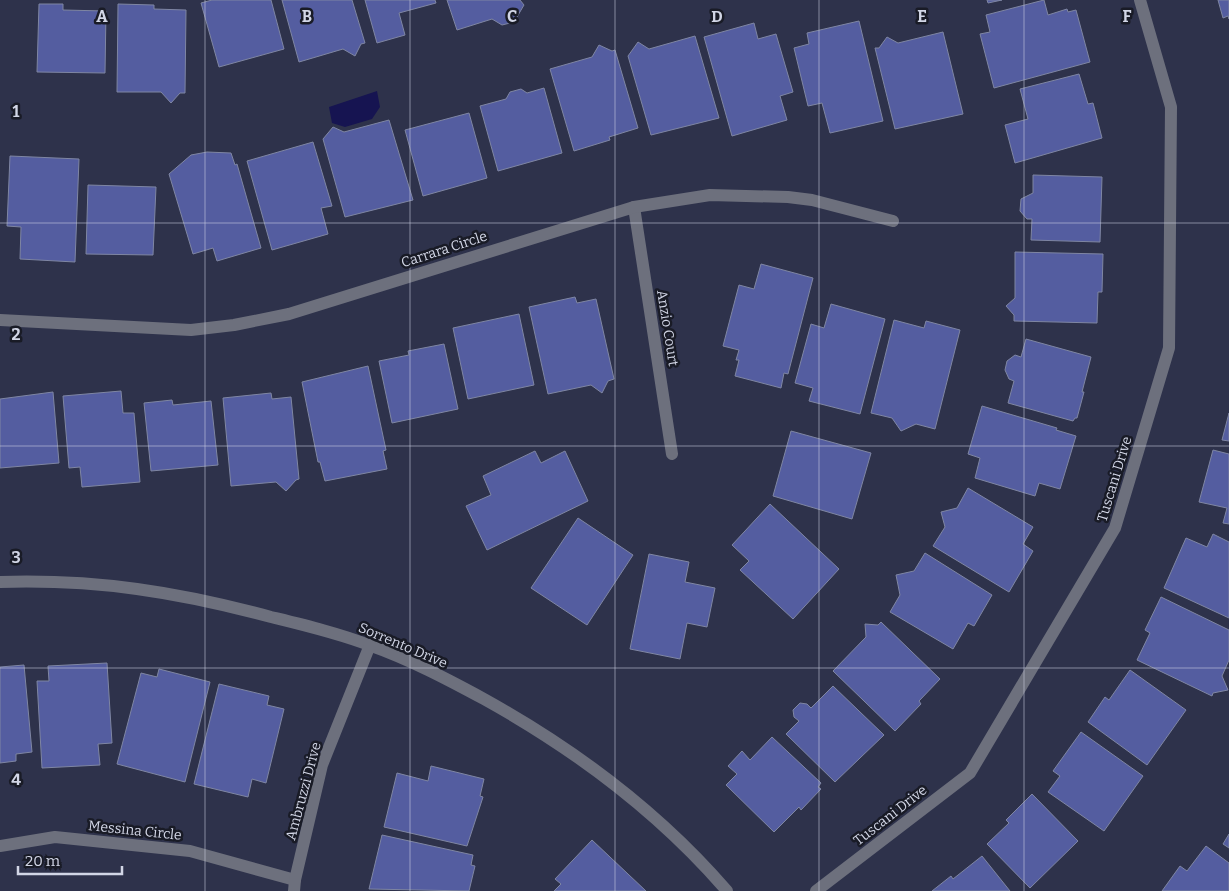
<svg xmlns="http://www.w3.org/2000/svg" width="1229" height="891" viewBox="0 0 1229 891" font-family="Bitter,serif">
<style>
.water{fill:#161451}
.building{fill:#545da0;stroke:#7f86a3}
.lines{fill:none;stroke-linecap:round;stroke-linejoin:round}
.minor{stroke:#6d707d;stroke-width:12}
.grid{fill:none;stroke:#d2d6e6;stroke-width:1;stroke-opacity:0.55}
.labels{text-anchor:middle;stroke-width:5;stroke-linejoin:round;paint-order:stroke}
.street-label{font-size:14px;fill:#d2d6e6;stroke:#191b26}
.grid-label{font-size:16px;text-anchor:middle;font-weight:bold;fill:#d2d6e6;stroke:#191b26;stroke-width:5;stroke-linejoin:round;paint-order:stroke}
</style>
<rect width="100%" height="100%" fill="#2e324b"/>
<polygon class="water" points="377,91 380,107 372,119 345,127 332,123 329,107"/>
<g class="building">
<polygon points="212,0 271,0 284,49 219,67 201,3"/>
<polygon points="282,0 352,0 365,43 361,44 355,56 343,49 299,62"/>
<polygon points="365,0 435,0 436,3 399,13 405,35 377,43"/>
<polygon points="447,0 520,0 524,5 514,22 502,25 492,19 457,30"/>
<polygon points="987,0 1002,0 988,3"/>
<polygon points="1044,0 1048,15 1067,9 1068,12 1076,10 1090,62 994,88 980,34 990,32 986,15"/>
<polygon points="1218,0 1229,0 1229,19 1228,16 1223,18"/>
<polygon points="39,4 63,4 63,10 106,11 105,73 37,72"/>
<polygon points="118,4 154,5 154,9 186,10 185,93 180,93 171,103 161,92 117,92"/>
<polygon points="859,21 883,121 830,133 822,103 808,106 794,48 809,44 807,33"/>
<polygon points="754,23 758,39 776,34 793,92 780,96 787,120 732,136 704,37"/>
<polygon points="943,32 963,114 895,129 875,48 879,48 887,37 898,43"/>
<polygon points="695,36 719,118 651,135 628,56 638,42 649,49"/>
<polygon points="599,45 612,51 615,50 638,128 609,137 610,140 574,151 550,69 592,57"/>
<polygon points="1079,74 1088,104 1093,103 1102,138 1015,163 1005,125 1028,119 1020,89"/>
<polygon points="544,88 562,153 498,171 480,106 506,99 510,92 521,89 527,93"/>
<polygon points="469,113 487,178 423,196 405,130"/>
<polygon points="389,120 413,200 345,217 323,139 333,127 344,132"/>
<polygon points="313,142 332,206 321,208 328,234 272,250 247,161"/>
<polygon points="207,152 231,153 235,165 237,164 261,248 217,261 213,248 193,254 169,174 191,155"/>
<polygon points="10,156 79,159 75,262 20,259 21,227 7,226"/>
<polygon points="1033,175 1102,177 1100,242 1031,240 1032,219 1027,219 1020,211 1021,199 1033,193"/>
<polygon points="88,185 156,187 153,255 86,254"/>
<polygon points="1015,252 1103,254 1102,292 1098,292 1097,323 1014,321 1014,315 1006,306 1015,298"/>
<polygon points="761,264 813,278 788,374 784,373 781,388 735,376 739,360 736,360 739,350 723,346 739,285 754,289"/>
<polygon points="575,297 577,303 596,299 614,379 608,381 602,393 591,385 548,394 529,307"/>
<polygon points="831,304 885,319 860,414 809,401 813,388 795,383 811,324 824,328"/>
<polygon points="519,314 534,385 468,399 453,328"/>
<polygon points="894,320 924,328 926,321 960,330 935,429 916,424 901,431 892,418 871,413"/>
<polygon points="1026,339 1091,357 1082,392 1084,392 1077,418 1075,418 1073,421 1008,403 1014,381 1009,379 1005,370 1007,361 1015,355 1021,357"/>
<polygon points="444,344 458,409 392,423 379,361 409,355 408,351"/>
<polygon points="368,366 386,450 383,451 387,469 325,481 320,462 318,462 302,382"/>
<polygon points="121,391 123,413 134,413 140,482 82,487 80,467 69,468 63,396"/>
<polygon points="53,392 59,463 0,468 0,399"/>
<polygon points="271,393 272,399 291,397 299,479 296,480 286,491 276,482 231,486 223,398"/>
<polygon points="172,400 173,405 211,401 218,465 151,471 144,403"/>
<polygon points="982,406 1057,428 1056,430 1076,436 1060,489 1039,483 1035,496 975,478 980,458 968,454"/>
<polygon points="1229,413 1229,441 1222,440"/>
<polygon points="791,431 871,453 852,519 773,496"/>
<polygon points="1213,450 1229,454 1229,524 1223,523 1227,508 1199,502"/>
<polygon points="535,451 541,463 565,451 588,501 487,550 466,506 491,495 483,476"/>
<polygon points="968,488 1033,527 1023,544 1033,551 1009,592 933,546 945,527 941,512 957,508"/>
<polygon points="770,504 839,569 793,619 740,570 749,561 732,545"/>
<polygon points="578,518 633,555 587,625 531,588"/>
<polygon points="1213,534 1229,542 1229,618 1164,588 1186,538 1207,547"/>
<polygon points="925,553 992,595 974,626 968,623 953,649 890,612 900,595 896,575 914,571"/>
<polygon points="649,554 689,562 685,582 715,588 707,627 687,623 680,659 630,649"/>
<polygon points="1161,597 1229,630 1229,660 1222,676 1228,690 1213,693 1212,696 1137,660 1150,633 1145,630"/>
<polygon points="881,622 940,679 919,701 921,704 895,731 833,671 866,637 865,624 878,625"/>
<polygon points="107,663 112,743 98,744 100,765 42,768 37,681 49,681 48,666"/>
<polygon points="24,665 32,752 16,754 16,761 0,763 0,667"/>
<polygon points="159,669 210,682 185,782 117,764 141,673 157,677"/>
<polygon points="1130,670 1186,710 1147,765 1088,722 1105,697 1109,700"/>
<polygon points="219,684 269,696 267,705 284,709 266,783 252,779 248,797 194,784"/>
<polygon points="833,686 884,735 835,782 786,734 799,721 794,717 793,710 800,703 807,704 811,708"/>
<polygon points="1081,732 1143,776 1104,831 1048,792 1060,776 1053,771"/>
<polygon points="772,737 821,783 818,787 821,789 801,810 799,807 774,832 726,785 737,774 728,766 742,751 750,760"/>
<polygon points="431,766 484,779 480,796 483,797 467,846 384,827 397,773 428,781"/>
<polygon points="1032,794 1078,841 1030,888 987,844 1009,823 1006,820"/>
<polygon points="1229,834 1229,848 1223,844"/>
<polygon points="382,835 473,855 471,865 475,866 469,891 369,889"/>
<polygon points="592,840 646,891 554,891 561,884 555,879"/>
<polygon points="1206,846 1229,863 1229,891 1162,891 1180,866 1187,871"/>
<polygon points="982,856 1010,891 932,891 951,876 953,879"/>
</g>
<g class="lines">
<g class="minor">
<polyline points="634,207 672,454"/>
<polyline points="0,320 191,330 234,325 289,314 634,207 710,195 788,197 812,200 893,221"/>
<path d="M0,582c97,-3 178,10 271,35 33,8 67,16 98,28 40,14 78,34 115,54 92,51 174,112 243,192"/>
<polyline points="0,846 55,837 190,851 295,880"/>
<polyline points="294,891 295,880 322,765 370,645"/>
<polyline points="816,891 970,773 1115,528 1169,348 1171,107 1140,0"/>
</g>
</g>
<path class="grid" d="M205,0v891M410,0v891M615,0v891M819,0v891M1024,0v891M0,223h1229M0,446h1229M0,668h1229"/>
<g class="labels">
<g class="street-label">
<text transform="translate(444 249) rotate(-18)" y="5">Carrara Circle</text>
<text transform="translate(668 328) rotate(81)" y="5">Anzio Court</text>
<text transform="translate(1114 479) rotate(-73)" y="5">Tuscani Drive</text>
<text transform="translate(403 645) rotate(23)" y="5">Sorrento Drive</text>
<text transform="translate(303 791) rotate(-75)" y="5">Ambruzzi Drive</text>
<text transform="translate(890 815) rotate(-38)" y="5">Tuscani Drive</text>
<text transform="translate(135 830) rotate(6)" y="5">Messina Circle</text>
</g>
</g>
<g class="grid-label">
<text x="102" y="22">A</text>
<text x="307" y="22">B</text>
<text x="512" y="22">C</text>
<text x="717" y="22">D</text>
<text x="922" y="22">E</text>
<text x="1127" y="22">F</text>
<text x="16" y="117">1</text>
<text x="16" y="340">2</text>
<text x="16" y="563">3</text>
<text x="16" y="785">4</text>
</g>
<path d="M18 866v8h104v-8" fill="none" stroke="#d2d6e6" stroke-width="2.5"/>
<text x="25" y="866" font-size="15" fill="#d2d6e6" stroke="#191b26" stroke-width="4" paint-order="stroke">20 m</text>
</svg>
